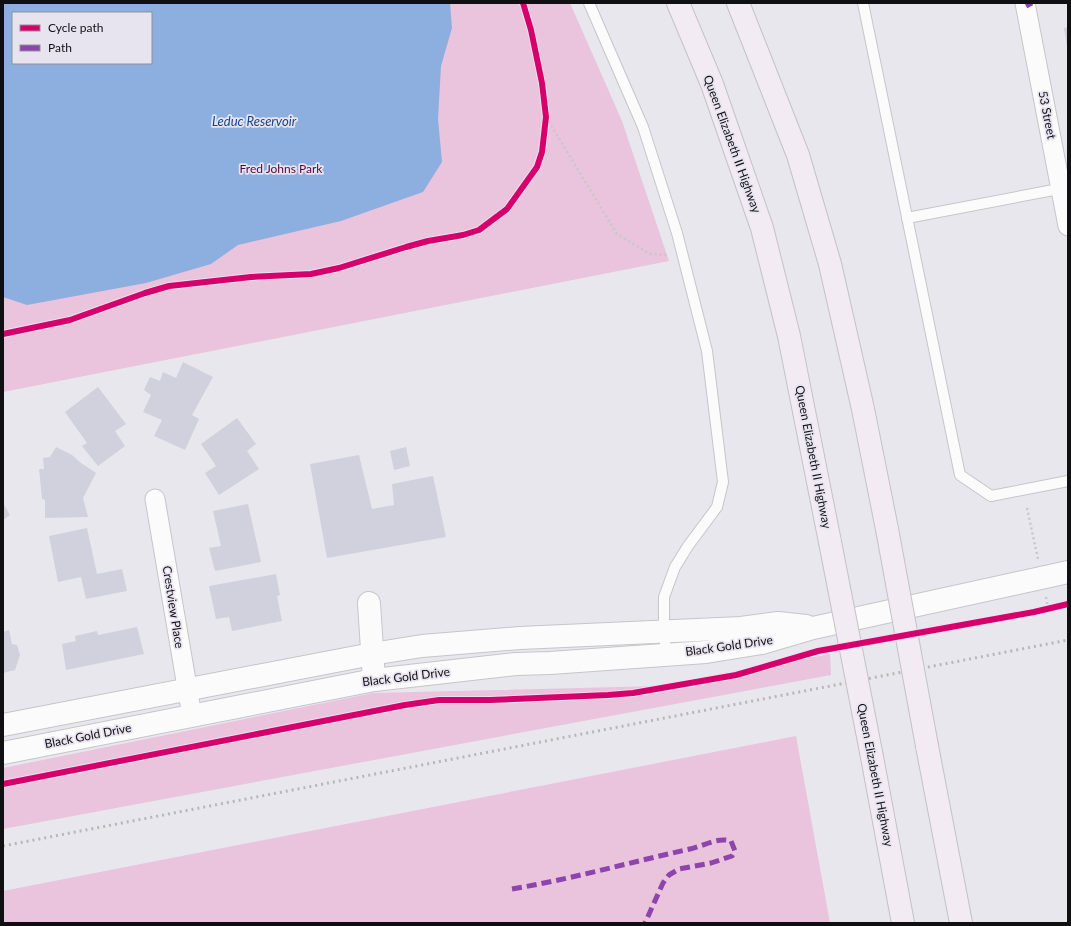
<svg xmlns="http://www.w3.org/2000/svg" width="1071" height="926" viewBox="0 0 1071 926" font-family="Lato,sans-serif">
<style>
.green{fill:#eac3dc;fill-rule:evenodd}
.water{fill:#8cafdf;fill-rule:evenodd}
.building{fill:#d0d1dd}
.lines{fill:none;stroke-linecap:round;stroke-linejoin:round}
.service-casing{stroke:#c6c5c9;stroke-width:12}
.minor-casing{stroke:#c6c5c9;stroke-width:21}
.tertiary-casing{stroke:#c6c5c9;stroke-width:24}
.secondary-casing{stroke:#c6c5c9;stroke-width:24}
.motorway-casing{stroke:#c3c2c5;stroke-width:24}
.path{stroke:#c8c7ca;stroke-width:2.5;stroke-dasharray:2 3;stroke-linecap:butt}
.service{stroke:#fcfbfc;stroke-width:10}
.minor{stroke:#fcfbfc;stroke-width:19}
.tertiary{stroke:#fcfbfc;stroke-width:22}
.secondary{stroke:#fcfbfc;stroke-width:22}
.motorway{stroke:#f2ebf4;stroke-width:22}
.rail{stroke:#b7b7b7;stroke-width:3;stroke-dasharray:2 4;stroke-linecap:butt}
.motorway-bridge-casing{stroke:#c3c2c5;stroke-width:24;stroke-linecap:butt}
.motorway-bridge{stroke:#f2ebf4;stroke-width:22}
.quiet{stroke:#8e44ad;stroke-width:5;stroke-dasharray:10 5;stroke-linecap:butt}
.cycleway-casing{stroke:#e7e4f0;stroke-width:8}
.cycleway{stroke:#d6006c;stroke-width:6}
.labels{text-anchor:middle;stroke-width:3.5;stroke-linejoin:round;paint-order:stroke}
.street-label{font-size:12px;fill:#100f12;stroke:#e7e4f0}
.park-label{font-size:12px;fill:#51093c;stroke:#e7e4f0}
.water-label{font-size:13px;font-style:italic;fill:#134682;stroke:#e7e4f0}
</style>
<rect width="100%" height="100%" fill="#e8e7ed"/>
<g class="green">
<path d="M3,3h567l52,118 47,140 -666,131zM13,13h138v50h-138z"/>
<polygon points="830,654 831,675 3,829 3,768 373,693 659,686"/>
<polygon points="796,736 830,923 3,923 3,891"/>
</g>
<path class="water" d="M3,3h447l2,25 -11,38 -3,53 4,43 -19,30 -82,29 -103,24 -27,19 -65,19 -119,22 -24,-8zM13,13h138v50h-138z"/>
<g class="building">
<polygon points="1068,27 1068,46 1067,46 1064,28"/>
<polygon points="183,362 213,377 192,415 199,419 185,450 154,436 162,420 143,412 151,395 144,390 150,377 160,381 163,372 176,378"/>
<polygon points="98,387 126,424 115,431 125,446 98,466 82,446 87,443 65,412"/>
<polygon points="237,418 256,444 247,451 259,469 219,495 205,473 216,466 201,444"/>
<polygon points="56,447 72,455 81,463 96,473 83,498 88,517 45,518 45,500 42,499 39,469 44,469 43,458 50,457"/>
<polygon points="406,447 410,466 394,470 390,451"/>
<polygon points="359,455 372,509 394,505 392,484 433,476 446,537 327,558 310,464"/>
<polygon points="3,503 10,515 3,520"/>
<polygon points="248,504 261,562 215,571 209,548 221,546 213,511"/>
<polygon points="87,528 97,574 122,569 127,591 86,599 81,577 58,582 49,536"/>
<polygon points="276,574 280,595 277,596 282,621 232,631 229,617 216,619 209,586"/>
<polygon points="137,627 144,654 66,670 62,644 76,641 75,636 97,631 98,635"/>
<polygon points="9,630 12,644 17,645 20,655 15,670 3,673 3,632"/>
</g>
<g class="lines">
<defs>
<g id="service">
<polyline points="589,3 643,127 677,233 707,351 723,482 717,507 688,546 675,567 664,597 664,631 666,654"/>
<polyline points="863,3 960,475 991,496 1068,481"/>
<polyline points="907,218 1064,188"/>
</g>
<g id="minor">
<polyline points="1025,3 1068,226"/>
<polyline points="155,499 192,716"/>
</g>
<polyline id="tertiary" points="369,603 374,680"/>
<g id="secondary">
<polyline points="3,725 372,654 422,646 520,638 741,628 778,623 806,626"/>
<polyline points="3,753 374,680 516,664 550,663 706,652 762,643 813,628 1068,572"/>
</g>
<g id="motorway">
<polyline points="678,3 712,84 762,228 789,336 830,542"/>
<polyline points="738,3 798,155 830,264 863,409 887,529"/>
<polyline points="927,746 961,923"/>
<polyline points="872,757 903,923"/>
</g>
</defs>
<use href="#service" class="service-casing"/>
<use href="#minor" class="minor-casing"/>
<use href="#tertiary" class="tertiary-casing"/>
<use href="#secondary" class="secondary-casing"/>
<use href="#motorway" class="motorway-casing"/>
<g class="path">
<polyline points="546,117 617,234 650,254 668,255"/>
<polyline points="1027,508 1038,559"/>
<polyline points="1046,597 1048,608"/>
</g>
<use href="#service" class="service"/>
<use href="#minor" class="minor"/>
<use href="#tertiary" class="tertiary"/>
<use href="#secondary" class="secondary"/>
<use href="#motorway" class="motorway"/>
<polyline class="rail" points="3,846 1068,640"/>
<defs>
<g id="motorway-bridge">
<polyline points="887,529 927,746"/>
<polyline points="830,542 872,757"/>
</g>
</defs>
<use href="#motorway-bridge" class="motorway-bridge-casing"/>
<use href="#motorway-bridge" class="motorway-bridge"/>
<g class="quiet">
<polyline points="1026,6 1032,3"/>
<path d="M512,889c60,-10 119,-27 178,-40 14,-3 27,-12 41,-8l4,10 -3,5 -21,7 -32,6 -10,6 -6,8 -18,40"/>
</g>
<defs>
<g id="cycleway">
<polyline points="3,334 70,320 145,293 169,286 251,277 311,274 339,268 406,247 428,241 463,235 479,230 507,209 537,167 542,152 546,117 542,83 531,30 523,3"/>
<polyline points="3,784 405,705 439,700 490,700 608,695 633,693 736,675 818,651 1034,612 1068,604"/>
</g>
</defs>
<use href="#cycleway" class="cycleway-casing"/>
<use href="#cycleway" class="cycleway"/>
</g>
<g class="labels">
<g class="street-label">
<text transform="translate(1047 115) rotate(79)" y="4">53 Street</text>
<text transform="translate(732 144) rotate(70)" y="4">Queen Elizabeth II Highway</text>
<text transform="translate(813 457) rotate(79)" y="4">Queen Elizabeth II Highway</text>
<text transform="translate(173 607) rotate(81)" y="4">Crestview Place</text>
<text transform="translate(729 646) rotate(-8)" y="4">Black Gold Drive</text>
<text transform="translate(406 677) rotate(-7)" y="4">Black Gold Drive</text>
<text transform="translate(88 736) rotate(-11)" y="4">Black Gold Drive</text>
<text transform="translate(875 775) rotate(79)" y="4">Queen Elizabeth II Highway</text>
</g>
<g class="park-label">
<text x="281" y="173">Fred Johns Park</text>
</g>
<g class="water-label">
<text x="254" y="126">Leduc Reservoir</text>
</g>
</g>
<rect width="1071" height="926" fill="none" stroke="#100f12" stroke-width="8"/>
<rect x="12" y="12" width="140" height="52" fill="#e7e4f0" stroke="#918f97"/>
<rect x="20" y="25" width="20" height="6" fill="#d6006c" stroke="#918f97"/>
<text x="48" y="32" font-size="12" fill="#100f12">Cycle path</text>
<rect x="20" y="45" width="20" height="6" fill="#8e44ad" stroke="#918f97"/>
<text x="48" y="52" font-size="12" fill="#100f12">Path</text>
</svg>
